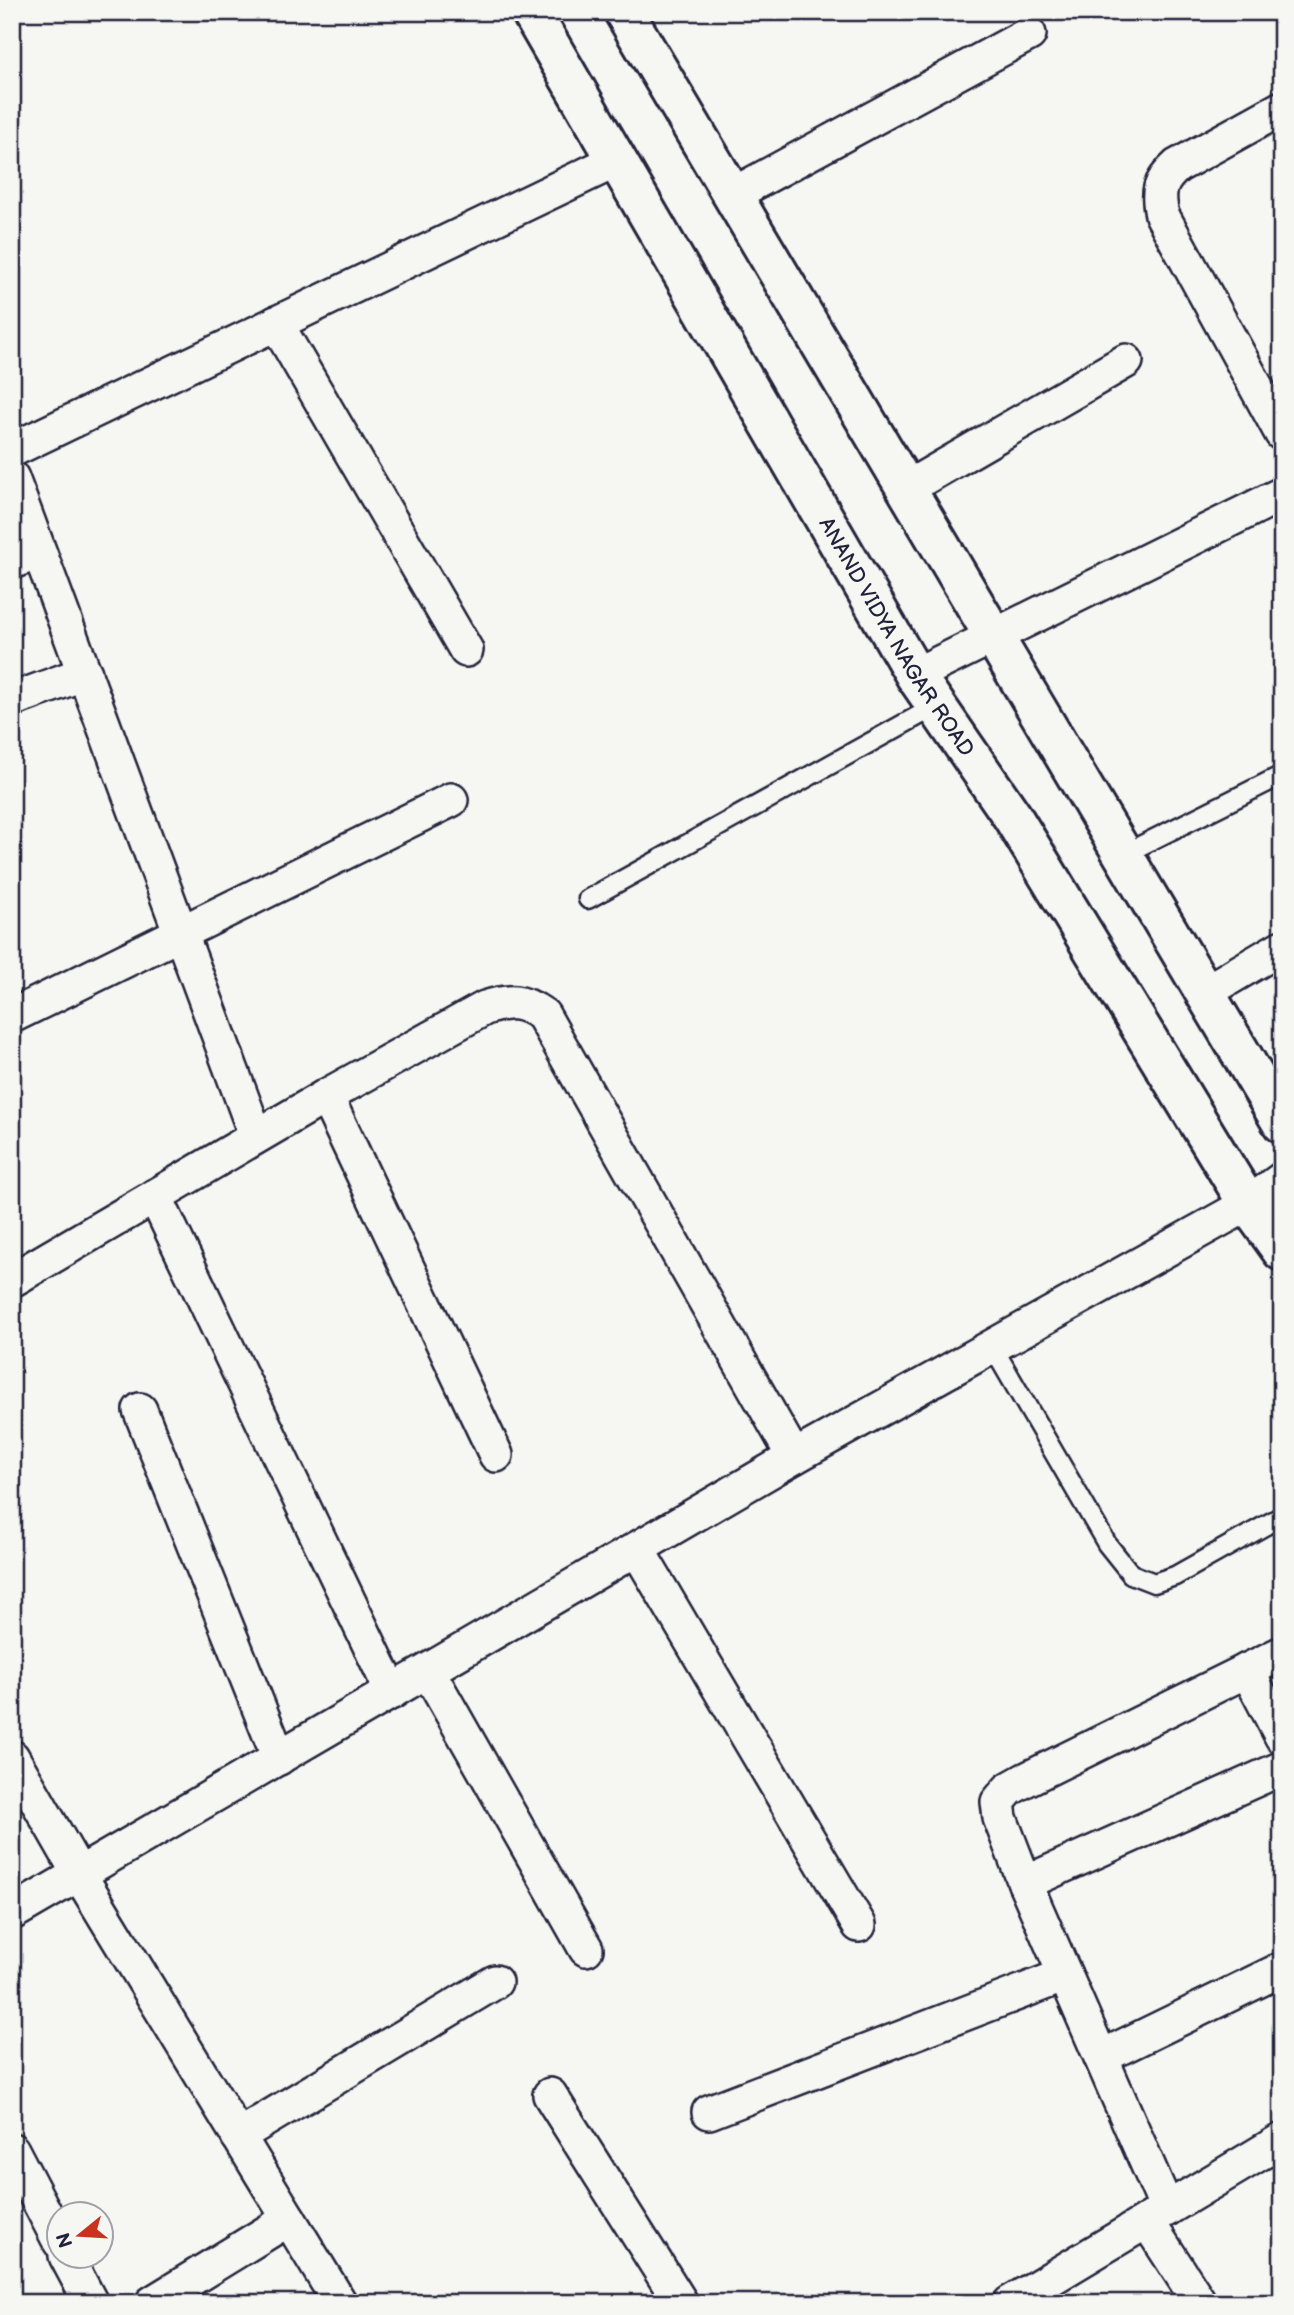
<svg xmlns="http://www.w3.org/2000/svg" width="1294" height="2315" viewBox="0 0 1294 2315" font-family="'Balsamiq Sans',sans-serif">
<style>
.lines{fill:none;stroke-linecap:round;stroke-linejoin:round}
.lane-casing{stroke:#22223b;stroke-width:23}
.street-casing{stroke:#22223b;stroke-width:38}
.secondary-casing{stroke:#22223b;stroke-width:44}
.lane{stroke:#f6f6f2;stroke-width:18}
.street{stroke:#f6f6f2;stroke-width:33}
.secondary{stroke:#f6f6f2;stroke-width:38}
.labels{text-anchor:middle;stroke-width:5;stroke-linejoin:round;paint-order:stroke}
.street-label{font-size:21px;fill:#22223b;stroke:#f6f6f2}
</style>
<rect width="100%" height="100%" fill="#f6f6f2"/>
<filter id="ink" filterUnits="userSpaceOnUse"><feTurbulence type="fractalNoise" baseFrequency=".0143" numOctaves="2"/><feDisplacementMap in="SourceGraphic" scale="14" xChannelSelector="R" yChannelSelector="G"/><feConvolveMatrix kernelMatrix="1 2 1 2 8 2 1 2 1" color-interpolation-filters="sRGB"/></filter>
<g filter="url(#ink)">
<g class="lines">
<defs>
<g id="lane">
<polyline points="1122,855 1282,775"/>
<polyline points="588,899 936,706"/>
<polyline points="992,1346 1107,1544 1131,1574 1154,1583 1175,1576 1282,1516"/>
</g>
<g id="street">
<path d="M1282,108l-105,58c-18,16 -20,26 -15,49l120,219"/>
<polyline points="732,195 1029,34"/>
<polyline points="276,323 466,650"/>
<polyline points="12,450 617,160"/>
<polyline points="12,478 256,1136"/>
<polyline points="905,489 1126,361"/>
<polyline points="12,562 39,552"/>
<polyline points="915,675 1282,494"/>
<polyline points="12,700 85,673"/>
<polyline points="1204,993 1282,947"/>
<polyline points="12,1016 451,800"/>
<polyline points="326,1096 496,1455"/>
<polyline points="155,1196 392,1692"/>
<path d="M12,1280l314,-184 159,-88c24,-8 37,-8 58,7l251,442"/>
<polyline points="140,1410 279,1758"/>
<polyline points="637,1549 859,1925"/>
<polyline points="1247,1670 1282,1737"/>
<polyline points="428,1671 586,1949"/>
<polyline points="12,1757 79,1874 340,2303"/>
<polyline points="1025,1883 1282,1768"/>
<polyline points="12,1913 794,1457 1248,1204 1282,1179"/>
<polyline points="1101,2057 1282,1969"/>
<polyline points="550,2095 681,2303"/>
<polyline points="709,2112 1065,1975"/>
<polyline points="238,2136 495,1982"/>
<polyline points="12,2150 60,2242"/>
<polyline points="1167,2209 1025,1883 1000,1818 998,1802 1009,1789 1025,1780 1282,1653"/>
<polyline points="1147,2221 1200,2303"/>
<polyline points="66,2256 91,2303"/>
<polyline points="152,2303 289,2219"/>
<polyline points="1010,2303 1282,2140"/>
</g>
<g id="secondary">
<path id="s1" d="M531,12l384,663 97,141 236,388 34,47"/>
<polyline points="624,12 1282,1123"/>
</g>
</defs>
<use href="#lane" class="lane-casing"/>
<use href="#street" class="street-casing"/>
<use href="#secondary" class="secondary-casing"/>
<use href="#lane" class="lane"/>
<use href="#street" class="street"/>
<use href="#secondary" class="secondary"/>
</g>
</g>
<g class="labels">
<g class="street-label">
<text dy="7" stroke="none"><textPath href="#s1" startOffset="724">ANAND VIDYA NAGAR ROAD</textPath></text>
</g>
</g>
<rect width="1294" height="2315" fill="none" stroke="#f6f6f2" stroke-width="42"/>
<rect x="21" y="21" width="1252" height="2273" fill="none" stroke="#22223b" stroke-width="2.5" filter="url(#ink)"/>
<g transform="translate(80 2235) rotate(252)"><circle r="33" fill="#f6f6f2" stroke="#a1a1a9" stroke-width="2"/>
<path d="M0-5L12 26L0 18L-12 26Z" fill="#c8321e"/>
<text y="-10" font-size="19" font-weight="bold" text-anchor="middle" fill="#22223b">N</text>
</g>
</svg>
